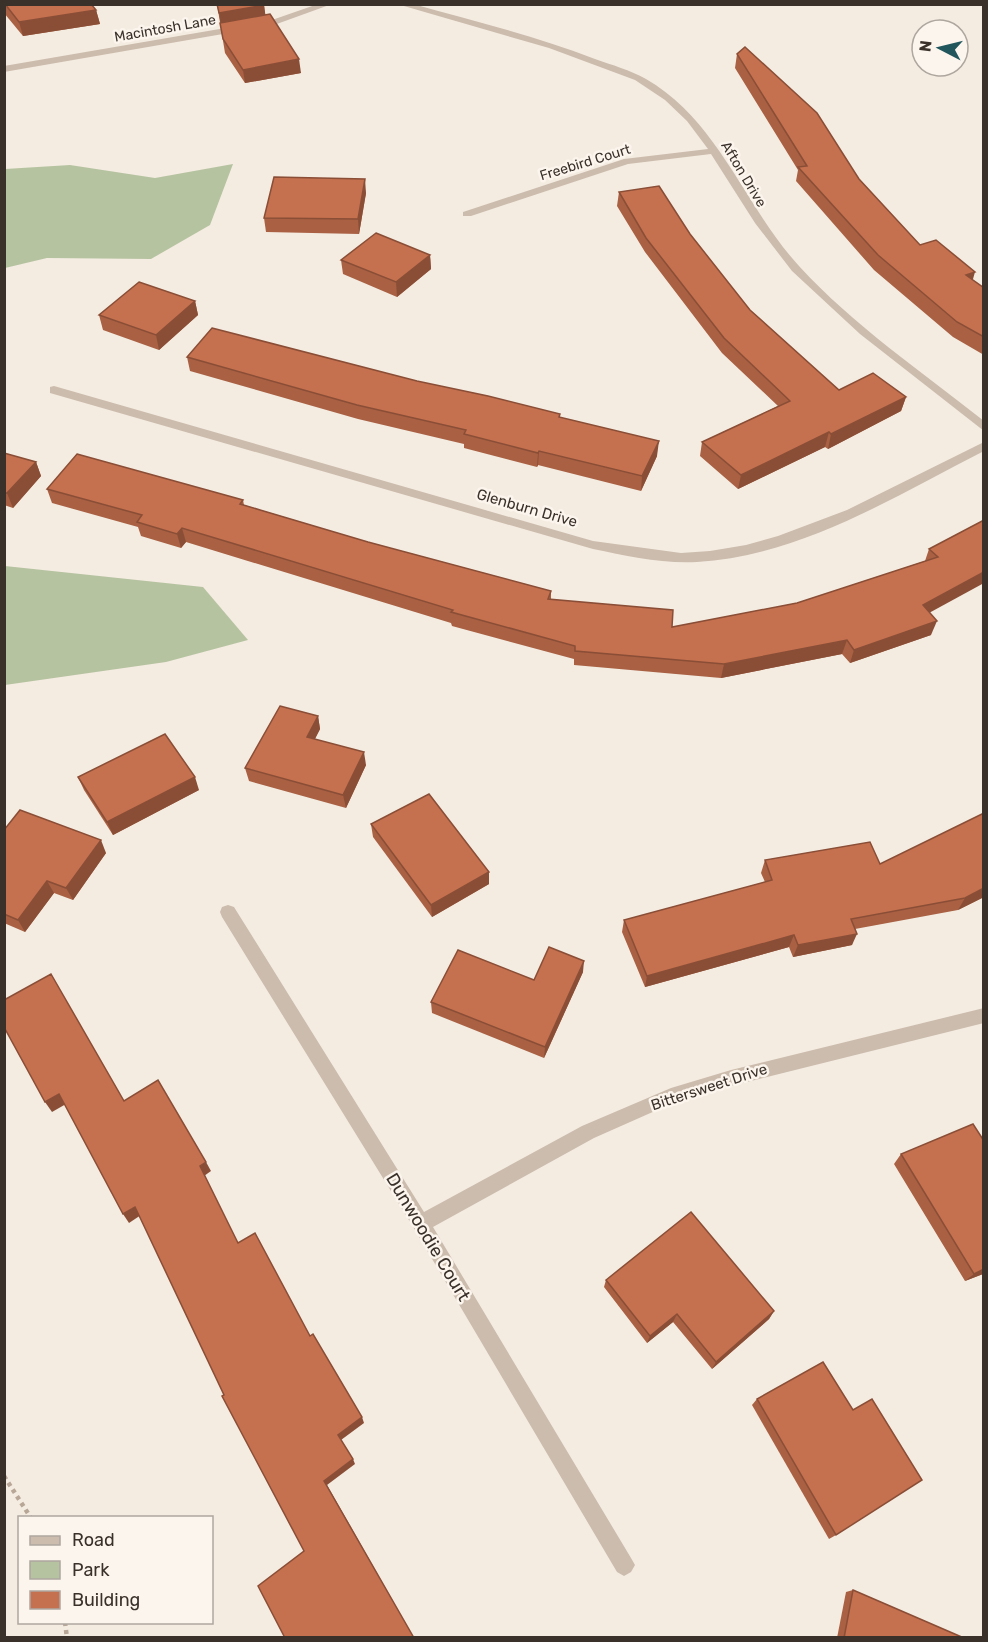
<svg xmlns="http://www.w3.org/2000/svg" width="988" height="1642" viewBox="0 0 988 1642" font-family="Rubik,sans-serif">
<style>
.green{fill:#b6c3a1}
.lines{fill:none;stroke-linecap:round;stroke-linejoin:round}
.path{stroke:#b8a697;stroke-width:4.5;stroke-dasharray:4 4;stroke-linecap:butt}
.minor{fill:#ccbcad;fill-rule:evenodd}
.wall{fill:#a96043}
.shaded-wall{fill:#8a4e37}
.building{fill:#c5704e;stroke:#8a4e37;stroke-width:1.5}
.labels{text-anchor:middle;stroke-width:5;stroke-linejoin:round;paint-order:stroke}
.far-street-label{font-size:14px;fill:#3b312b;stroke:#fbf5ee}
.street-label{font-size:15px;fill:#3b312b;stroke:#fbf5ee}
.near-street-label{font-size:18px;fill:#3b312b;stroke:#fbf5ee}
</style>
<rect width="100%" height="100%" fill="#f4ece1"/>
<g class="green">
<polygon points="233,164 210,225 151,259 47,258 5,268 5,169 70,165 155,178"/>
<polygon points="5,566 203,587 248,640 166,662 5,685"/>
</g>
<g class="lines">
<g class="path">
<polyline points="4,1476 31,1518"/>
<polyline points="65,1622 67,1638"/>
</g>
<g class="minor">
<polygon points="318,4 332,4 274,25 4,72 4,66 272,20"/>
<path d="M397,4h16c61,17 123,32 182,55 17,6 35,11 51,20 73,42 98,127 153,187 54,59 122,105 185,155v10l-124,-97 -68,-63 -37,-48 -44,-69 -83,10 -157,52h-8v-4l161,-53 84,-10 -21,-28 -22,-21 -30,-20 -86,-32z"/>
<path d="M54,386l539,155 88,12 29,-2 36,-6 32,-9 69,-26 137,-68v9c-90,46 -184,105 -287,111 -35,2 -70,-6 -104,-13l-543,-156v-6z"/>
<polygon points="228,905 234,907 424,1212 582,1126 671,1088 731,1070 984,1008 984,1023 731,1086 673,1103 594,1138 433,1227 631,1558 635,1565 631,1572 624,1576 617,1572 415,1230 222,917 220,912 222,907"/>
</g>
</g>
<g class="wall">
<polygon points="4,4 96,10 100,24 23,36 4,13"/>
<polygon points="217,4 264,5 265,15 301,73 245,83 225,53"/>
<polygon points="737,54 859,179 920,245 984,288 984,355 953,337 874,270 796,181 798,170 735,68"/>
<polygon points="619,192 690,234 750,310 839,390 906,397 901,411 828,449 825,447 738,489 700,456 702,442 778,406 722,353 645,252 617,206"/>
<polygon points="366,193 359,234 266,232 264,218"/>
<polygon points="430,255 431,269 397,297 343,274 341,260"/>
<polygon points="195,301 198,315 159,350 103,330 99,315"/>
<polygon points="187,357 417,381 560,414 560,418 657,456 641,491 538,465 537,467 464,448 464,444 358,419 190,371"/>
<polygon points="4,453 36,462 41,476 13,508 4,505"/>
<polygon points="47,489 243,500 244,505 368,542 551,591 551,600 672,627 797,603 925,561 929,549 984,520 930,612 931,635 850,663 842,654 721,678 574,665 574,659 452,626 451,623 186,542 181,548 141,536 138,527 52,503"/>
<polygon points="318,716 320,729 315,739 366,765 346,808 249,781 245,768"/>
<polygon points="78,777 199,790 113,835 84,790"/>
<polygon points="371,824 489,872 489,884 432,917 373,837"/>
<polygon points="4,830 106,853 73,900 54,893 25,932 4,923"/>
<polygon points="765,860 880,864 984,897 958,910 855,929 852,945 793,957 789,947 645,987 622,932 624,920 765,882 761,873"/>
<polygon points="583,972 544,1058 432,1013 431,1002 534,980"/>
<polygon points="984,1141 984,1275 983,1274 965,1281 894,1164 901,1154"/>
<polygon points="606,1280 774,1311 769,1319 712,1369 673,1322 647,1343 604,1287"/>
<polygon points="757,1399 836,1535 829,1539 752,1405"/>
<polygon points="853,1590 964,1638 837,1638 846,1592"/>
</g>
<g class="shaded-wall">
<polygon points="264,5 266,19 221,27 219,13"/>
<polygon points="96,10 100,24 23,36 19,22"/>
<polygon points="299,59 301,73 245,83 243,70"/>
<polygon points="365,179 366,193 359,234 358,219"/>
<polygon points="430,255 431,269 397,297 396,282"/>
<polygon points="975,272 971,286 966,275"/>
<polygon points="195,301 198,315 159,350 156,335"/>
<polygon points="906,397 901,411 828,449 831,434"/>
<polygon points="829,432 825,447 738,489 741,475"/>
<polygon points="659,441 657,456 641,491 642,476"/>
<polygon points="539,451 538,465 537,467 538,453"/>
<polygon points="36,462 41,476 13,508 7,493"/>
<polygon points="182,528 186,542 181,548 177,534"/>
<polygon points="984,572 984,583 918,619 923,605"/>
<polygon points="937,621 931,635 850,663 854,650"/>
<polygon points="847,640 842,654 721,678 724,664"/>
<polygon points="318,716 320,729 309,750 307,737"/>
<polygon points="364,752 366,765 346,808 343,795"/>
<polygon points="195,777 199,790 113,835 107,822"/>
<polygon points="101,840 106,853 73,900 66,888"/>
<polygon points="489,872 489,884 432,917 431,905"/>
<polygon points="47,881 54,893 25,932 18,920"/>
<polygon points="984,888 984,897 958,910 965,898"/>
<polygon points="857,934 852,945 793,957 798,945"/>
<polygon points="794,935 789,947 645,987 647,976"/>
<polygon points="584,961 583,972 544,1058 545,1047"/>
<polygon points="59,1094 66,1104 52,1112 45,1102"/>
<polygon points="206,1162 211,1171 204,1176 200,1166"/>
<polygon points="135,1207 141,1215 129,1223 123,1214"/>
<polygon points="984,1269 983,1274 965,1281 974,1274"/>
<polygon points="774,1311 769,1319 712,1369 716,1362"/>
<polygon points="677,1314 673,1322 647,1343 650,1336"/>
<polygon points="362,1417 364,1423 341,1440 338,1435"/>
<polygon points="353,1459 355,1464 327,1485 414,1638 324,1481"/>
</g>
<g class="building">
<polygon points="5,4 91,4 96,10 19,22"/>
<polygon points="217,4 264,4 264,5 219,13"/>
<polygon points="270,14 299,59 243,70 223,39 220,23"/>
<polygon points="745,47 817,113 859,179 920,245 936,240 975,272 966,275 984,288 984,337 957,322 878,255 798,167 807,166 737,54"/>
<polygon points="274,177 365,179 358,219 264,218"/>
<polygon points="659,186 690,234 750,310 839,390 873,373 906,397 831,434 829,432 741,475 702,442 790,401 724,338 646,238 619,192"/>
<polygon points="376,233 430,255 396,282 341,260"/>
<polygon points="139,282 195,301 156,335 99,315"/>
<polygon points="212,328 417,381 488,396 560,414 559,417 659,441 642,476 539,451 538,453 464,434 466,430 357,405 187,357"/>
<polygon points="4,453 36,462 7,493 4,493"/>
<polygon points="77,454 243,500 240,504 368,542 551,591 548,599 673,610 672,627 797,603 938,557 929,549 984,520 984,572 923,605 937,621 854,650 847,640 724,664 575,651 575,646 451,612 453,610 182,528 177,534 137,522 142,515 47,489"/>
<polygon points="280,706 318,716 307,737 364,752 343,795 245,768"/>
<polygon points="165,734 195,777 107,822 78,777"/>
<polygon points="429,794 489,872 431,905 371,824"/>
<polygon points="20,810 101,840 66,888 47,881 18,920 4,914 4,830"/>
<polygon points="984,813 984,888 965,898 851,919 857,934 798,945 794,935 647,976 624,920 772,880 765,860 870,842 880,864"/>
<polygon points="549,947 584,961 545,1047 431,1002 458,950 534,980"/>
<polygon points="51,974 124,1101 158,1080 206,1162 200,1166 238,1243 255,1233 310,1336 313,1334 362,1417 338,1435 353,1459 324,1481 414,1638 285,1638 258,1586 304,1551 222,1396 224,1395 135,1207 123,1214 59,1094 45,1102 4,1027 4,1000"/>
<polygon points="973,1124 984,1141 984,1269 974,1274 901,1154"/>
<polygon points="691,1212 774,1311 716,1362 677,1314 650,1336 606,1280"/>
<polygon points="823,1362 853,1410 872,1399 922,1480 836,1535 757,1399"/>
<polygon points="853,1590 964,1638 844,1638"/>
</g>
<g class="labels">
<g class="far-street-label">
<text transform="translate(165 28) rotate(-10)" y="5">Macintosh Lane</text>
<text transform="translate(585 162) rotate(-17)" y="5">Freebird Court</text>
<text transform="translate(744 174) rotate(59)" y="5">Afton Drive</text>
</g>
<g class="street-label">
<text transform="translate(527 508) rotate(16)" y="5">Glenburn Drive</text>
<text transform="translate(709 1087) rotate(-18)" y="5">Bittersweet Drive</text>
</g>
<g class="near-street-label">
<text transform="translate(428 1237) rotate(59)" y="6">Dunwoodie Court</text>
</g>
</g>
<rect width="988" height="1642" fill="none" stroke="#3b312b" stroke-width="12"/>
<rect x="18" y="1516" width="195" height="108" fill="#fbf5ee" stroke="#aea7a0" stroke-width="1.5"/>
<rect x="30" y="1536" width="30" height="9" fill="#ccbcad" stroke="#aea7a0" stroke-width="1.5"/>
<text x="72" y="1546" font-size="18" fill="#3b312b">Road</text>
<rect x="30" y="1561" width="30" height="18" fill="#b6c3a1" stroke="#aea7a0" stroke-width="1.5"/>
<text x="72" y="1576" font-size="18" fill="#3b312b">Park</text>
<rect x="30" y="1591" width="30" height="18" fill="#c5704e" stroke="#aea7a0" stroke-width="1.5"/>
<text x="72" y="1606" font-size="18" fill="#3b312b">Building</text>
<g transform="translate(940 48) rotate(277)"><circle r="28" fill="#fbf5ee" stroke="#aea7a0" stroke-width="1.5"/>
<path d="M0-4.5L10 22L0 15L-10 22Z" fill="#21565c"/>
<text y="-9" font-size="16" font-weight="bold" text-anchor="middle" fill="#3b312b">N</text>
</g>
</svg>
